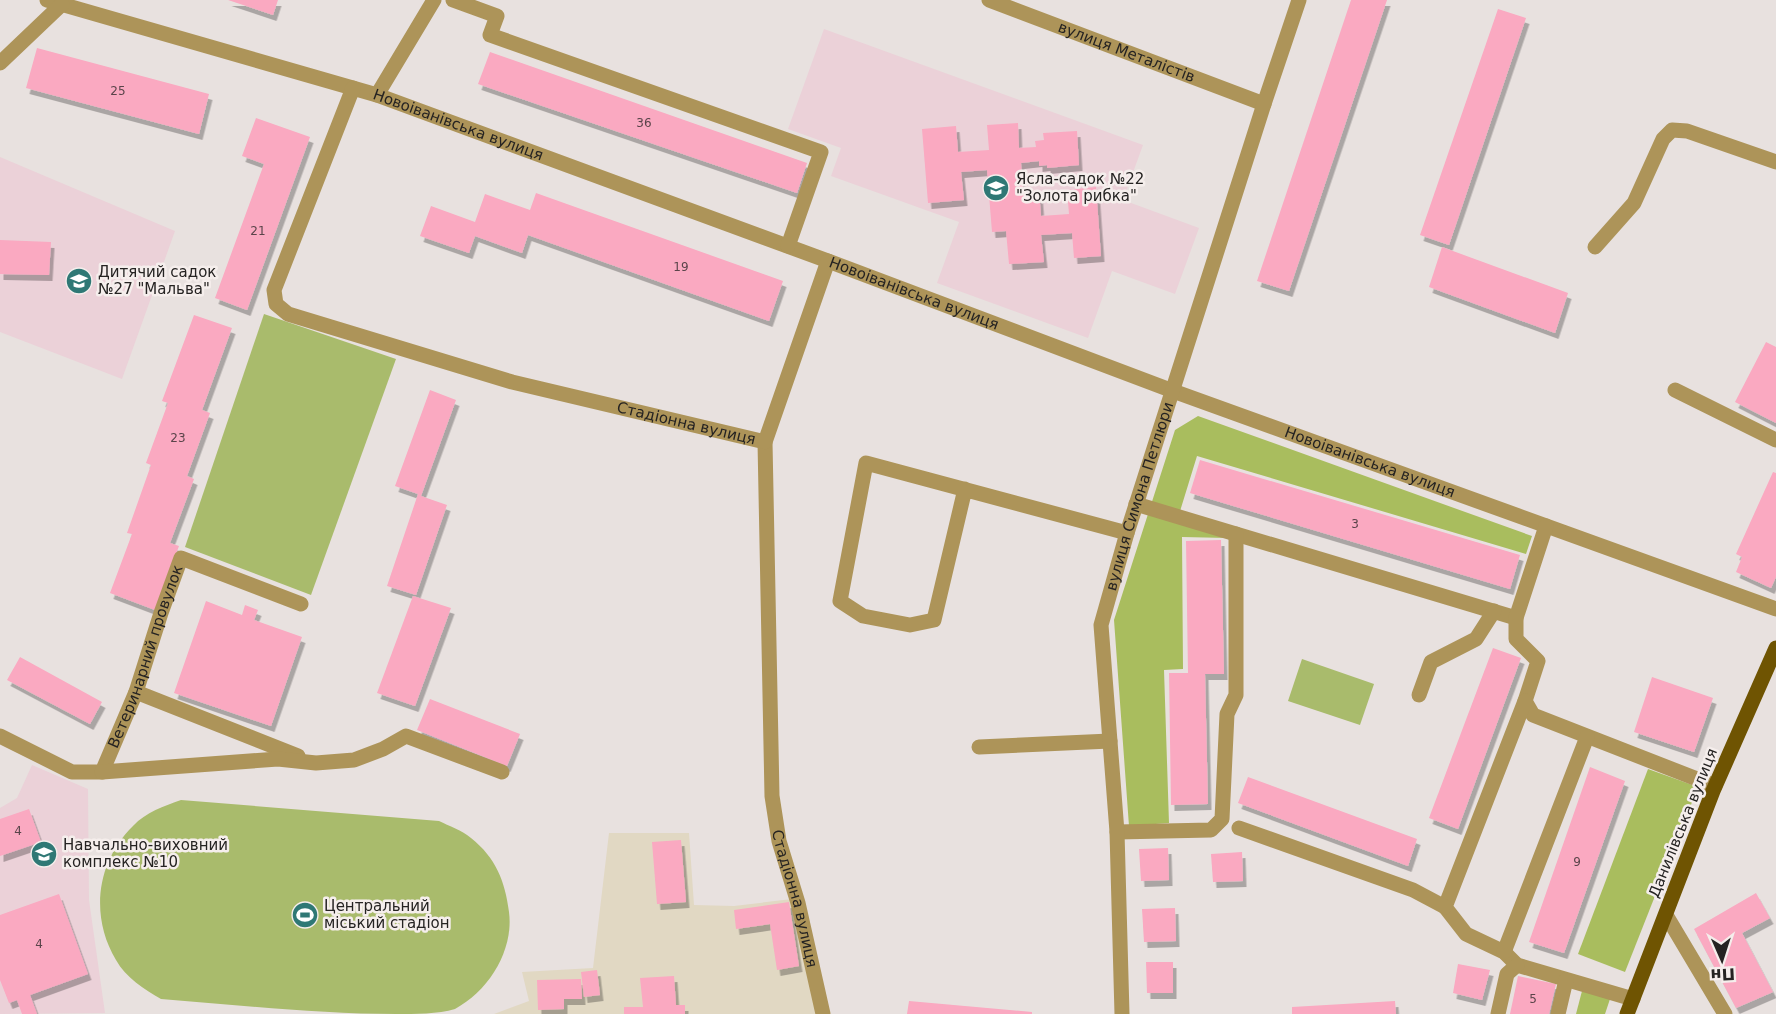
<svg xmlns="http://www.w3.org/2000/svg" width="1776" height="1014" viewBox="0 0 1776 1014" font-family="'DejaVu Sans',sans-serif">
<style>
.industrial{fill:#e1d8c3}
.education{fill:#ebd1d8}
.green{fill:#a9bb6c}
.forest{fill:#a9bd5e}
.building{fill:#faa9c1;filter:url(#shadow)}
.lines{fill:none;stroke-linecap:round;stroke-linejoin:round}
.minor{stroke:#ad9459;stroke-width:15}
.major{stroke:#6f5402;stroke-width:15}
.labels{text-anchor:middle;stroke-width:5;stroke-linejoin:round;paint-order:stroke}
.number-label{font-size:12px;fill:#5a444a}
.street-label{font-size:15px;fill:#252322;stroke:#f5eeec}
.poi-label{font-size:15px;fill:#252322;stroke:#f5eeec;text-anchor:start}
</style>
<defs>
<filter id="shadow"><feDropShadow dx="3.5" dy="6" stdDeviation="0" flood-color="#0004"/></filter>
</defs>
<rect width="100%" height="100%" fill="#e8e1df"/>
<polygon class="industrial" points="609,833 689,833 694,905 734,906 792,899 818,1014 494,1014 529,1001 522,972 593,968"/>
<g class="education">
<polygon points="824,29 1143,145 1123,200 1199,228 1175,294 1112,271 1088,338 937,283 959,222 831,176 841,148 788,129"/>
<polygon points="0,157 175,231 122,379 0,332"/>
<polygon points="32,765 88,789 89,900 105,1013 0,1014 0,808 17,798"/>
</g>
<g class="green">
<polygon points="264,314 396,359 311,595 185,547"/>
<polygon points="1302,659 1374,684 1360,725 1288,701"/>
<path d="M181,800l258,21c10,5 23,9 32,17 25,20 34,43 38,74 5,38 -20,79 -54,97 -17,5 -40,5 -59,5 -78,0 -157,-9 -235,-15 -17,-10 -35,-21 -45,-39 -26,-43 -20,-98 17,-134 13,-14 31,-20 48,-26z"/>
</g>
<g class="forest">
<polygon points="1198,416 1532,536 1526,554 1197,456 1177,521 1228,538 1182,537 1183,669 1164,670 1169,823 1129,826 1114,620 1175,430"/>
<polygon points="1648,769 1698,787 1625,972 1578,954"/>
<polygon points="1582,991 1610,999 1605,1014 1576,1014"/>
</g>
<g class="building">
<polygon points="228,0 278,0 273,15"/>
<polygon points="1351,0 1387,0 1289,291 1257,281"/>
<polygon points="1498,9 1526,18 1449,245 1420,235"/>
<polygon points="37,48 209,94 199,134 26,88"/>
<polygon points="490,52 807,163 797,193 478,84"/>
<polygon points="256,118 310,137 247,310 215,298 264,164 242,156"/>
<polygon points="1018,123 1019,148 1036,147 1035,141 1044,140 1043,133 1077,131 1079,165 1047,168 1047,165 1039,166 1039,161 1021,163 1023,191 1039,190 1041,216 1069,214 1067,190 1096,187 1101,256 1074,258 1072,233 1041,235 1044,262 1009,264 1006,231 992,232 987,170 961,172 964,200 928,203 922,129 956,126 958,152 989,150 987,125"/>
<polygon points="536,193 783,281 769,321 528,235 522,253 475,236 469,253 420,236 431,206 475,222 485,194 530,210"/>
<polygon points="0,240 51,242 49,275 0,274"/>
<polygon points="1442,247 1568,293 1555,333 1429,287"/>
<polygon points="194,315 232,328 202,410 210,413 187,476 194,479 170,543 179,546 155,610 110,593 132,534 127,533 151,465 146,463 168,403 162,401"/>
<polygon points="1766,342 1776,347 1776,423 1735,402"/>
<polygon points="430,390 456,400 421,496 447,505 416,595 387,586 418,494 395,486"/>
<polygon points="1200,460 1520,555 1510,589 1190,493"/>
<polygon points="1773,472 1776,473 1776,577 1771,588 1736,572 1742,557 1736,554"/>
<polygon points="1221,540 1224,674 1205,674 1208,804 1171,805 1169,673 1188,673 1186,541"/>
<polygon points="413,596 451,608 415,706 377,693"/>
<polygon points="206,601 242,615 245,605 258,610 254,620 302,637 271,726 174,693"/>
<polygon points="1493,648 1521,658 1458,829 1429,818"/>
<polygon points="20,657 102,702 90,724 7,680"/>
<polygon points="1652,677 1713,698 1694,752 1634,732"/>
<polygon points="430,699 520,734 507,766 417,730"/>
<polygon points="1590,767 1625,781 1564,953 1529,942"/>
<polygon points="1248,777 1417,839 1408,866 1238,803"/>
<polygon points="29,809 41,842 0,856 0,819"/>
<polygon points="681,840 686,902 657,904 652,842"/>
<polygon points="1168,848 1169,880 1141,881 1139,849"/>
<polygon points="1242,852 1243,881 1213,882 1211,854"/>
<polygon points="1756,893 1770,918 1742,933 1773,992 1736,1008 1694,929"/>
<polygon points="59,894 88,974 30,995 37,1014 22,1014 17,1000 9,1003 0,980 0,915"/>
<polygon points="789,902 799,966 777,970 770,924 736,929 734,910"/>
<polygon points="1175,908 1176,941 1144,942 1142,909"/>
<polygon points="1146,962 1173,962 1173,993 1147,993"/>
<polygon points="1458,964 1490,970 1482,1000 1453,993"/>
<polygon points="597,970 600,995 584,997 581,972"/>
<polygon points="674,976 676,1005 685,1005 685,1014 624,1014 624,1007 643,1007 640,978"/>
<polygon points="1518,976 1556,984 1549,1014 1510,1014"/>
<polygon points="581,979 582,999 564,999 564,1009 538,1010 537,980"/>
<polygon points="909,1001 1032,1012 1032,1014 907,1014"/>
<polygon points="1395,1001 1396,1014 1292,1014 1292,1007"/>
</g>
<g class="lines">
<g class="minor">
<path id="s1" d="M47,0l330,95 451,166 345,130 603,218"/>
<polyline points="453,0 497,16 490,35 821,152 788,246"/>
<path id="s2" d="M989,0l275,104"/>
<polyline points="0,63 62,4"/>
<path id="s3" d="M353,88l-79,202 2,14 12,10 224,68 253,60 7,354 7,45 19,62 25,111"/>
<polyline points="377,95 434,0"/>
<polyline points="1595,247 1634,203 1663,139 1672,130 1687,131 1776,162"/>
<polyline points="1675,390 1776,440"/>
<polyline points="765,442 828,261"/>
<polyline points="965,489 934,620 910,625 863,616 840,601 866,463 1127,533"/>
<polyline points="1136,504 1516,618"/>
<polyline points="1546,526 1516,618 1516,639 1538,661 1525,701 1533,715 1715,786"/>
<polyline points="136,692 298,756"/>
<polyline points="1419,695 1431,662 1476,639 1494,611"/>
<polyline points="1525,701 1445,907 1466,934 1504,952 1517,965 1633,999"/>
<path id="s4" d="M0,736l72,36h30l34,-80 25,-79 20,-55 120,46"/>
<polyline points="979,747 1110,741"/>
<polyline points="102,772 278,759 316,763 354,760 383,749 406,736 502,772"/>
<polyline points="1239,828 1413,890 1445,907"/>
<polyline points="1117,832 1211,830 1222,819 1227,714 1236,695 1236,534"/>
<polyline points="1666,915 1725,1014"/>
<polyline points="1504,952 1587,737"/>
<path id="s5" d="M1122,1014l-5,-182 -16,-207 26,-92 137,-429 35,-104"/>
<polyline points="1498,1014 1507,974 1517,965"/>
<polyline points="1558,1014 1566,980"/>
</g>
<polyline class="major" points="1627,1014 1713,791 1776,648"/>
</g>
<defs>
<symbol id="school-disc" viewBox="-11 -11 22 22"><circle r="9.5" fill="#2f7875" stroke="#f5eeec"/><path d="M0-5L7-2L0 1L-7-2ZM-4 1L0 2.5L4 1V4Q0 6-4 4Z" fill="#fff"/></symbol>
<symbol id="stadium-disc" viewBox="-11 -11 22 22"><circle r="9.5" fill="#2f7875" stroke="#f5eeec"/><path d="M0-5a6.5 5 0 1 0 0 10a6.5 5 0 1 0 0-10ZM-3.5-1.8h7v3.6h-7Z" fill="#fff"/></symbol>
</defs>
<g fill-rule="evenodd">
<use href="#school-disc" x="981" y="173" width="30" height="30"/>
<use href="#school-disc" x="64" y="266" width="30" height="30"/>
<use href="#school-disc" x="29" y="839" width="30" height="30"/>
<use href="#stadium-disc" x="290" y="900" width="30" height="30"/>
</g>
<g class="labels">
<g class="number-label">
<text x="118" y="95">25</text>
<text x="644" y="127">36</text>
<text x="258" y="235">21</text>
<text x="681" y="271">19</text>
<text x="178" y="442">23</text>
<text x="1355" y="528">3</text>
<text x="18" y="835">4</text>
<text x="1577" y="866">9</text>
<text x="39" y="948">4</text>
<text x="1533" y="1003">5</text>
</g>
<g class="street-label">
<text dy="5" stroke="none"><textPath href="#s2" startOffset="147">вулиця Металістів</textPath></text>
<text dy="5" stroke="none"><textPath href="#s1" startOffset="430">Новоіванівська вулиця</textPath></text>
<text dy="5" stroke="none"><textPath href="#s1" startOffset="916">Новоіванівська вулиця</textPath></text>
<text dy="5" stroke="none"><textPath href="#s3" startOffset="660">Стадіонна вулиця</textPath></text>
<text dy="5" stroke="none"><textPath href="#s1" startOffset="1402">Новоіванівська вулиця</textPath></text>
<text dy="5" stroke="none"><textPath href="#s5" startOffset="524">вулиця Симона Петлюри</textPath></text>
<text dy="5" stroke="none"><textPath href="#s4" startOffset="234">Ветеринарний провулок</textPath></text>
<text transform="translate(1683 823) rotate(-68)" y="5">Данилівська вулиця</text>
<text dy="5" stroke="none"><textPath href="#s3" startOffset="1200">Стадіонна вулиця</textPath></text>
</g>
<g class="poi-label">
<text x="1016" y="184">Ясла-садок №22<tspan x="1016" dy="17">"Золота рибка"</tspan></text>
<text x="98" y="277">Дитячий садок<tspan x="98" dy="17">№27 "Мальва"</tspan></text>
<text x="63" y="850">Навчально-виховний<tspan x="63" dy="17">комплекс №10</tspan></text>
<text x="324" y="911">Центральний<tspan x="324" dy="17">міський стадіон</tspan></text>
</g>
</g>
<g transform="translate(1722 960) rotate(177)" stroke="#f5eeec" stroke-width="4.5" paint-order="stroke">
<path d="M0-4.5L10 22L0 15L-10 22Z" fill="#252322"/>
<text y="-9" font-size="16" font-weight="bold" text-anchor="middle" fill="#252322">Пн</text>
</g>
</svg>
